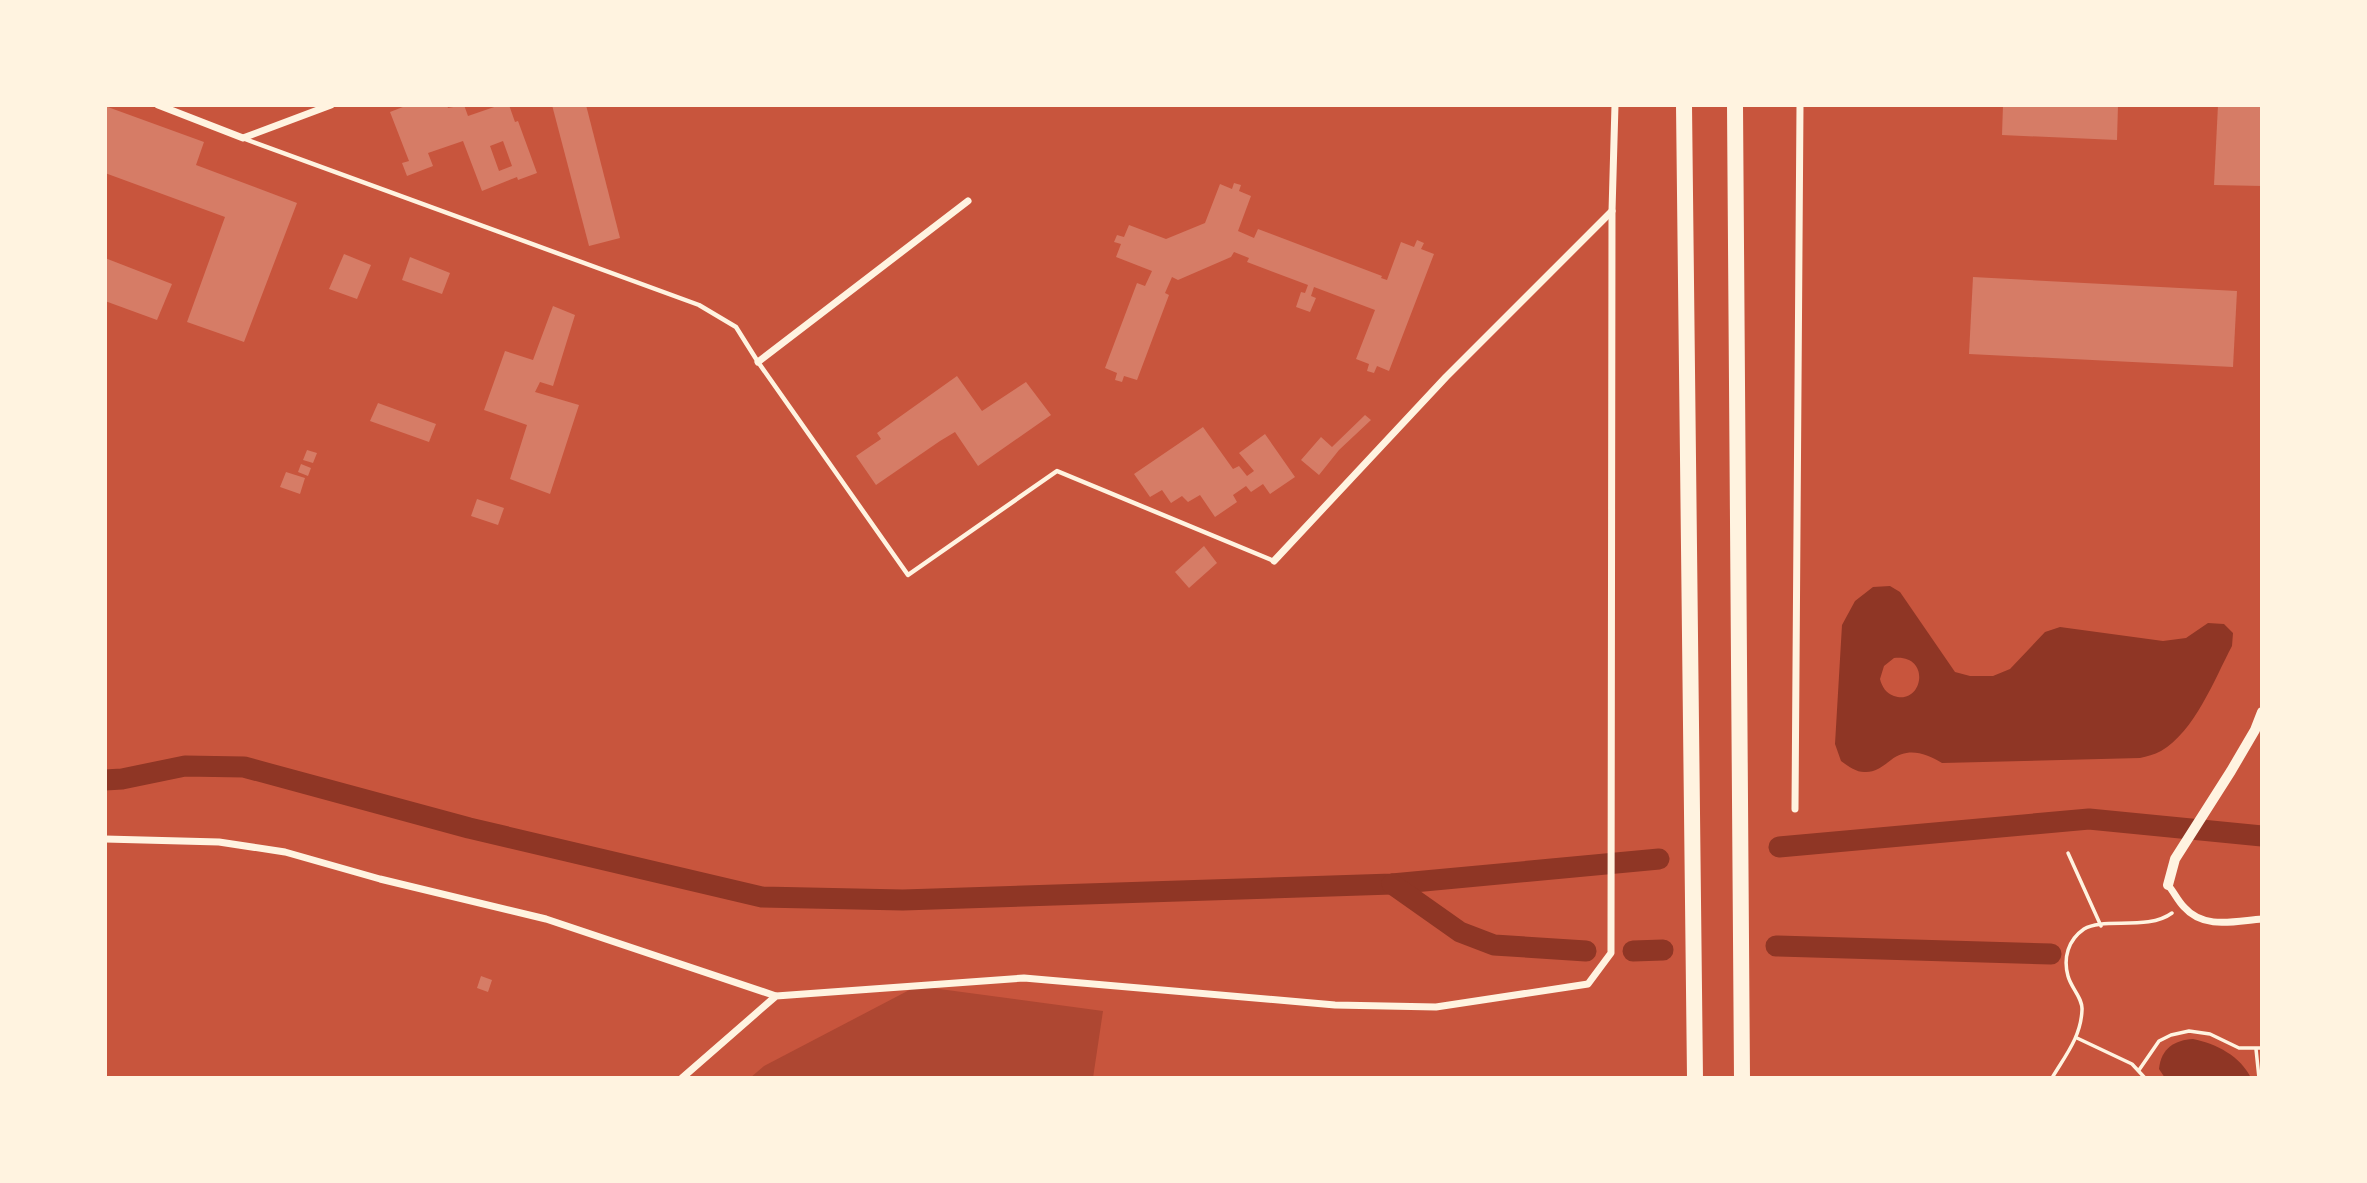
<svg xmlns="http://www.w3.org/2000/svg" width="2367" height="1183" viewBox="0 0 2367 1183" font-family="'Asap Condensed',sans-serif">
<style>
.green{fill:#ae4732}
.water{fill:#8f3625;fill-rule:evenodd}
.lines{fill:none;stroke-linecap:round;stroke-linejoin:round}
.canal{stroke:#8f3625;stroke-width:21}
.building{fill:#d67c66;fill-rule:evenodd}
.path{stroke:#fff3e0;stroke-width:3.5}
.service{stroke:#fff3e0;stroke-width:4.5}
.minor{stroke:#fff3e0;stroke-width:7}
.tertiary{stroke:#fff3e0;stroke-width:10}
.motorway{stroke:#fff3e0;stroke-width:16}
</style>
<rect width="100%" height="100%" fill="#c8553d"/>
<polygon class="green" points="917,986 1103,1011 1093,1078 750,1078 764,1066"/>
<g class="water">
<path d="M1890,586l10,6 55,80 15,4h23l17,-7 35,-37 15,-5 103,14 23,-3 22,-15 16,1 9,9 -1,13c-18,34 -37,85 -71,105 -7,4 -14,5 -21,7l-198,5c-17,-10 -34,-16 -51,-3 -8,6 -15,12 -25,12 -9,1 -18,-6 -25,-11l-6,-17 7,-119 13,-24 18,-14zM1894,658c38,-4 29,48 0,38 -8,-3 -12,-9 -14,-17l4,-13z"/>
<path d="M2193,1039c24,5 47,17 58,39h-86l-6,-9c2,-21 16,-29 34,-30z"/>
</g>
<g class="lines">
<g class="canal">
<polyline points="105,780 122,779 185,766 244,767 469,828 762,897 903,900 1392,884 1659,859"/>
<polyline points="1779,847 2089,819 2262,836"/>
<polyline points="1392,884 1460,932 1494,945 1586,951"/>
<polyline points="1776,946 2051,954"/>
<polyline points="1633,951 1663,950"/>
</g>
</g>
<g class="building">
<path d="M408,105h39l1,3 16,-3 4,11 32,-11h9l6,17 3,-1 19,52 -19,7 -1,-3 -35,14 -19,-50 -35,12 5,13 -26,10 -5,-13 7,-2 -19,-49zM503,141l9,25 -13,5 -9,-25z"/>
<polygon points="552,105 586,105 620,238 589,246"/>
<polygon points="2003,105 2118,105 2117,140 2002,135"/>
<polygon points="2218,105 2262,105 2262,186 2214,185"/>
<polygon points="105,106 204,142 196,165 297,203 244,342 187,322 225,217 105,173"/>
<polygon points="1234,183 1241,185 1239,191 1251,196 1238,231 1254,238 1258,229 1382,276 1381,278 1387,280 1401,242 1414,247 1417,240 1424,243 1421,249 1434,254 1389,371 1377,366 1374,373 1367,371 1369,364 1356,359 1375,310 1314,287 1311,296 1316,298 1310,312 1296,307 1301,292 1305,293 1308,285 1247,262 1249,258 1234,252 1231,257 1178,280 1172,277 1165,293 1169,295 1137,380 1124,376 1122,382 1115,380 1117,373 1105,368 1137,283 1145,286 1152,271 1116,257 1121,244 1114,242 1117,235 1124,237 1129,225 1166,239 1205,223 1220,184 1232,189"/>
<polygon points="344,254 371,265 357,299 329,289"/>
<polygon points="410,257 450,273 442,294 402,280"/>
<polygon points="105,258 172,284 157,320 105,301"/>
<polygon points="1973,277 2237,291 2233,367 1969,354"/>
<polygon points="553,306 575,315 553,386 540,382 535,392 579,405 550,494 510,479 527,425 484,410 505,351 533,360"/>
<polygon points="957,376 982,411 1026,382 1051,415 978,466 955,432 940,441 876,485 856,456 881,439 877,433"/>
<polygon points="378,403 436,424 429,442 370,421"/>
<polygon points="1365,415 1371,420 1339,450 1319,475 1301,460 1321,437 1332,447"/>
<polygon points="1203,427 1233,469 1239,466 1247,476 1254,471 1239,453 1265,434 1295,477 1270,494 1263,484 1251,492 1246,486 1233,495 1237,502 1215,517 1200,495 1188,502 1182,496 1171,503 1162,490 1150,497 1134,474"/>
<polygon points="307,450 317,453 313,463 303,460"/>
<polygon points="301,464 311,468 308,476 298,472"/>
<polygon points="286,472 305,478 300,494 280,487"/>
<polygon points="477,499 504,508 498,525 471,516"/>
<polygon points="1204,546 1217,563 1189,588 1175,572"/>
<polygon points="481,976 492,980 488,992 477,988"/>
</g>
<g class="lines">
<g class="path">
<polyline points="2068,853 2101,926"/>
<polyline points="2077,1038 2132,1064 2145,1078"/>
<polyline points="2256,1049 2259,1078"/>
<polyline points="2139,1070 2159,1041 2171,1035 2189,1031 2210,1034 2239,1048 2262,1048"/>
<path d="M2052,1078c13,-22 29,-41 30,-68 1,-12 -11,-22 -14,-34 -5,-18 0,-36 16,-47 19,-12 64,2 88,-16"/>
</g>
<polyline class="service" points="245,139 699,305 736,327 758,362 908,575 1057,471 1274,561"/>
<g class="minor">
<polyline points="158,105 243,138 331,105"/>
<polyline points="758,362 968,201"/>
<polyline points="1274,561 1446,377 1612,211"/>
<polyline points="1795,809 1800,105"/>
<polyline points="105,839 219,842 285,852 380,879 546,919 776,996"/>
<path d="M2168,885c6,7 10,16 16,22 20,23 51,14 78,12"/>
<polyline points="682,1078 776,996 1024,978 1335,1005 1436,1007 1588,984 1611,953 1612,211 1615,105"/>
</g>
<polyline class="tertiary" points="2168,885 2175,859 2231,771 2255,730 2262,712"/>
<g class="motorway">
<polyline points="1684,105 1695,1078"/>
<polyline points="1735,105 1742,1078"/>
</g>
</g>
<rect width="2367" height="1183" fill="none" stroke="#fff3e0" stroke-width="214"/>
</svg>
